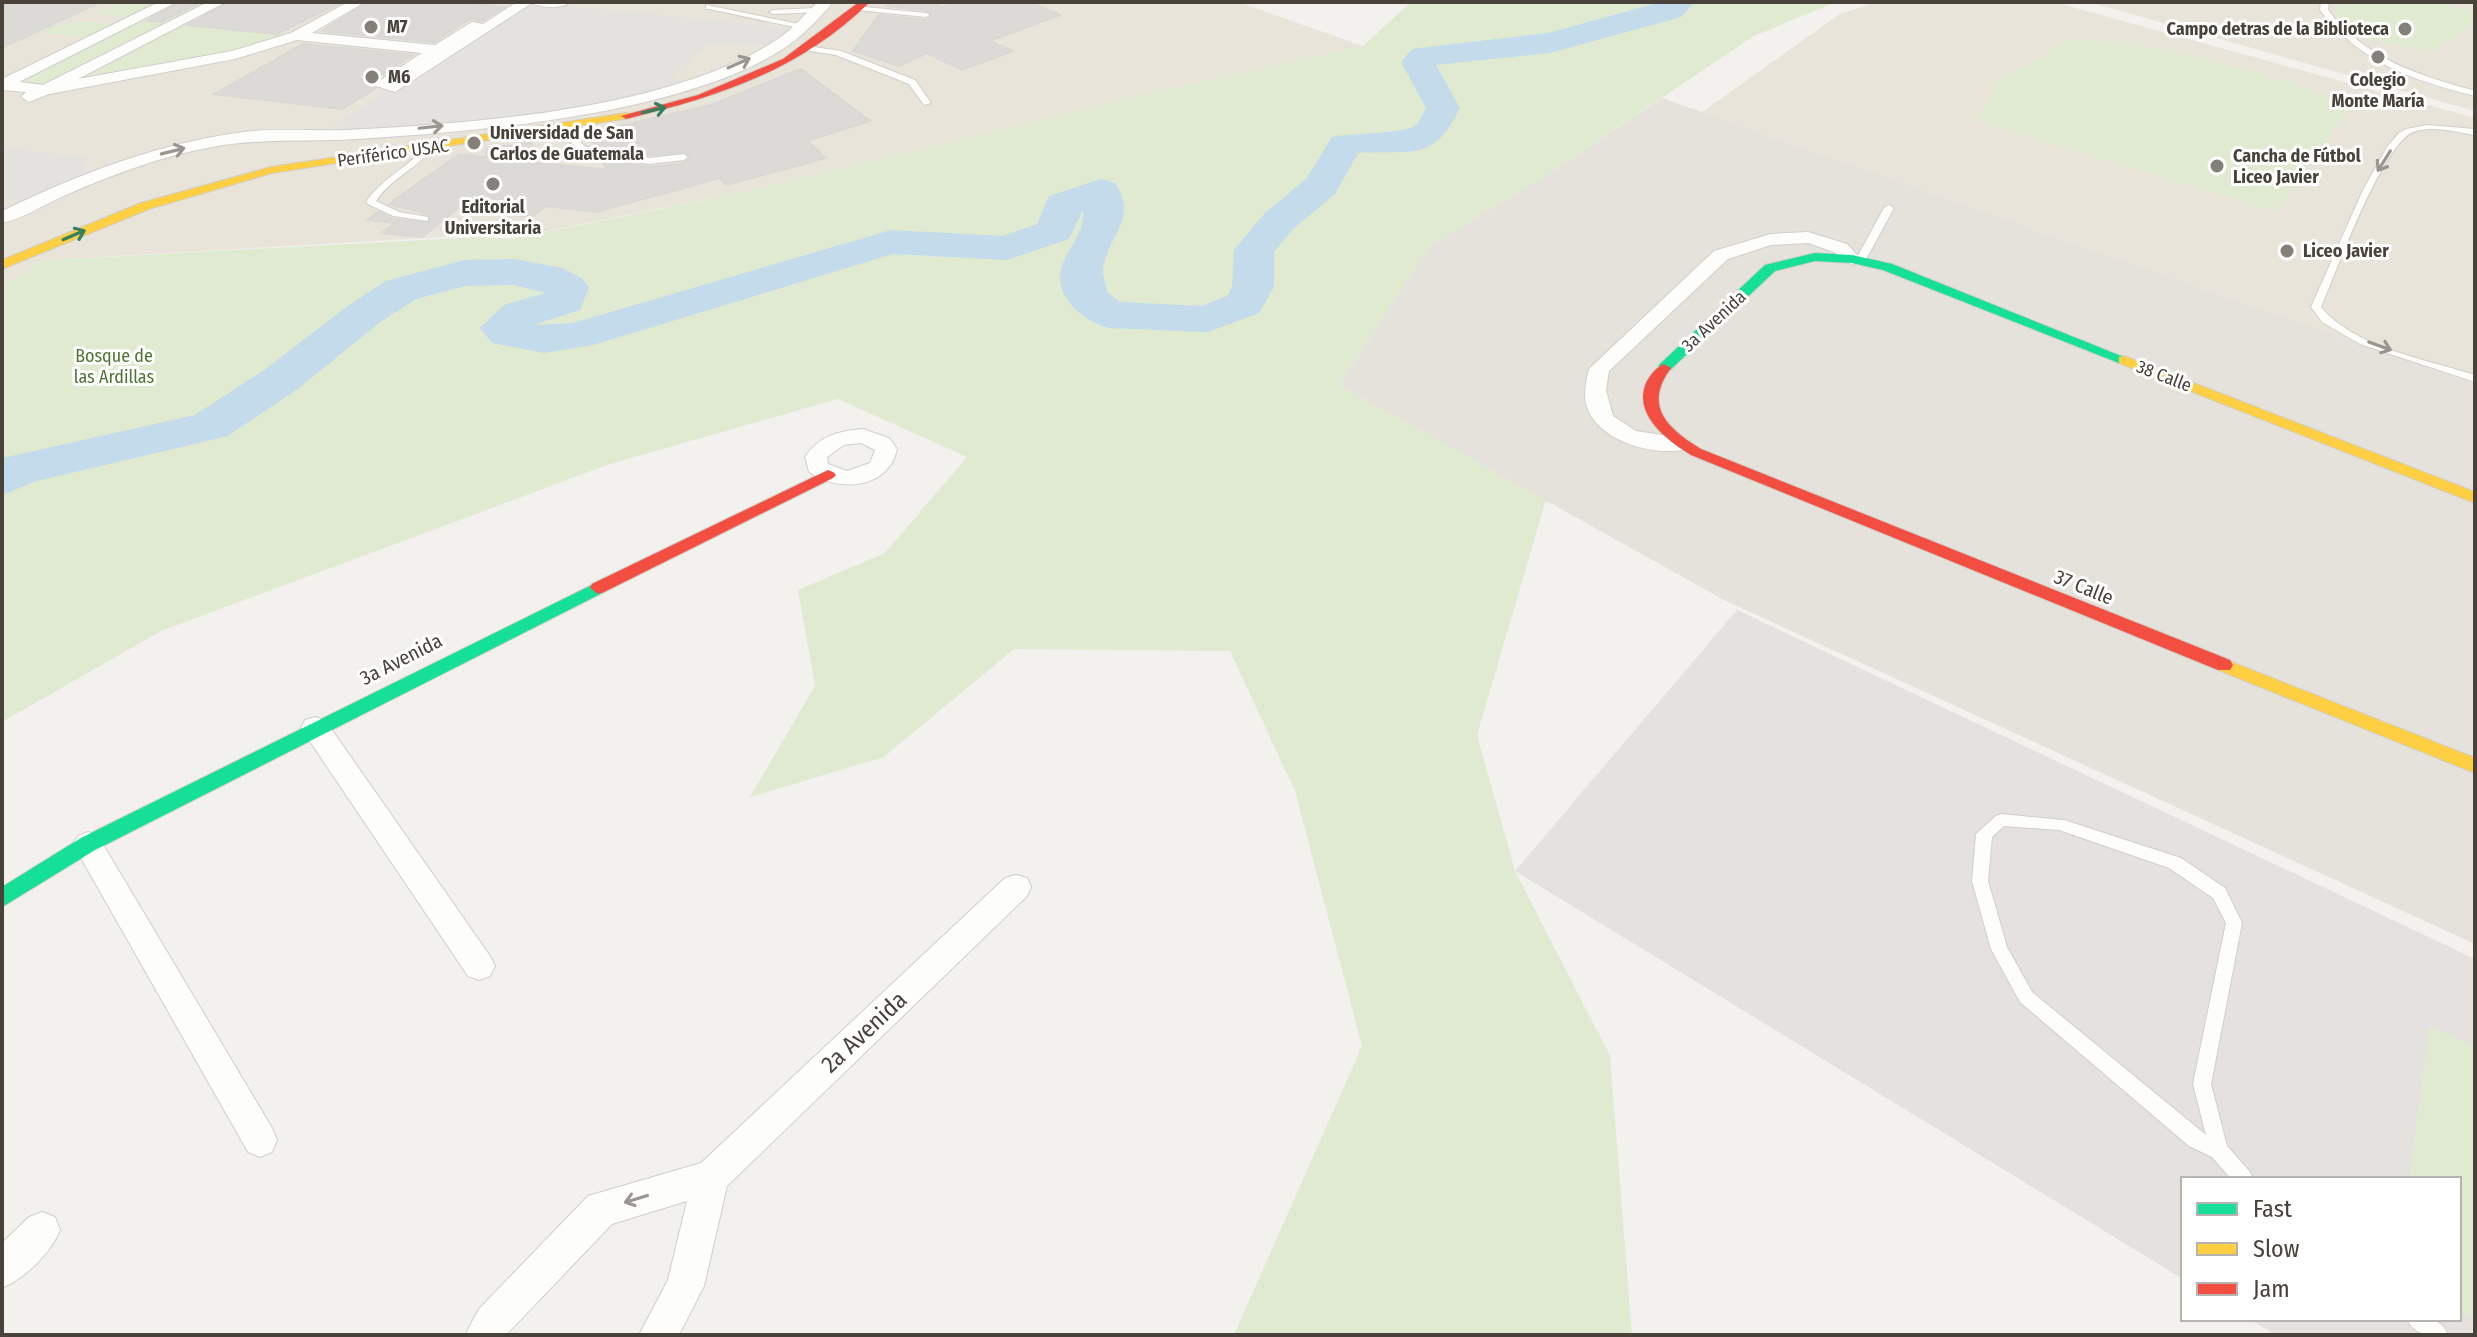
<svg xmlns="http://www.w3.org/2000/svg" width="2477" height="1337" viewBox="0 0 2477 1337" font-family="'Fira Sans Condensed',sans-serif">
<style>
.residential{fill:#e5e2dc}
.industrial{fill:#e4e1de}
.education{fill:#e8e4da}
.green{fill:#e0ead1}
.parking{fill:#e4e2df}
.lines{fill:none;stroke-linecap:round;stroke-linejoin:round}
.river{fill:#c3dbeb;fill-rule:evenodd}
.building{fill:#dcdad6;stroke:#dad8d4;stroke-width:2}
.lane-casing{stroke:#d0cfcb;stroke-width:2}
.street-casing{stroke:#d0cfcb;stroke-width:2}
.fast-casing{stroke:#d0cec5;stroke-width:2}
.slow-casing{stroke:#d0cec5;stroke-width:2}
.jam-casing{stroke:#d0cec5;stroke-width:2}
.lane{fill:#fdfdfc;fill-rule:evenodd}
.street{fill:#fdfdfc;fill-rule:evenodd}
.fast{fill:#16e098;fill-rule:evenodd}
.slow{fill:#ffcf43;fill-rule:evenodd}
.jam{fill:#f24e42;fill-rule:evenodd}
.oneway{stroke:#999691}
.oneway2{stroke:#348160}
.poi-dot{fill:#847f79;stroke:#fff;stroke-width:3}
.labels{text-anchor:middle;stroke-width:6;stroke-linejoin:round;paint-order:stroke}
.far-poi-label{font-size:18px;font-weight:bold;fill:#48423a;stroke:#fff;text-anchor:start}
.far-street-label{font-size:18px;fill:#48423a;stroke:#fff}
.far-park-label{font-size:18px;fill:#4c7532;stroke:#fff}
.street-label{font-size:20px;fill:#48423a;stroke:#fff}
.near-street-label{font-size:24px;fill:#48423a;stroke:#fff}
</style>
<rect width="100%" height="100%" fill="#f2f1ee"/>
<polygon class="residential" points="1662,98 2475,384 2475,944 1724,600 1339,385 1431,245 1545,176"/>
<polygon class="industrial" points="1737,610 2475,959 2475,1335 2276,1335 2249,1319 2459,1319 2459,1179 2183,1179 2183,1279 1515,871"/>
<g class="education">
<polygon points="2,2 1248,2 1244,4 1363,46 1132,97 758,189 547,231 47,260 2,284"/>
<polygon points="1877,2 2054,2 2475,118 2475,384 1702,112 1840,14"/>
<polygon points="2089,2 2475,2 2475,111"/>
</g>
<g class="green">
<polygon points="137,2 219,2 177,24 296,36 235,55 45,90 2,85 94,38 24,31 81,21 124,25 136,18 99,14 117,5"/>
<polygon points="1411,2 1836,2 1754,36 1545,176 1431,245 1339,385 1546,500 1477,735 1515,871 1610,1056 1632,1335 1234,1335 1362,1046 1295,791 1230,651 1014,649 884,757 750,797 815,686 798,590 885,553 967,457 838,399 610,464 161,631 2,722 2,284 47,260 479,237 511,239 758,189 1132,97 1363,46"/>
<polygon points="2343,2 2438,2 2475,12 2475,22 2434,52 2350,36 2336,21 2338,6"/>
<path d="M2071,39c96,3 191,33 281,65l-76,108 -299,-91 20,-40z"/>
<polygon points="2429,1026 2475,1047 2475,1320 2459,1312 2459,1179 2409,1179"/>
</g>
<g class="parking">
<polygon points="526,2 783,27 791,36 779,45 708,44 671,78 691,83 590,106 488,121 320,135"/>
<polygon points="2,147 92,159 82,166 99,174 32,203 2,198"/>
</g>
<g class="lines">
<path class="river" d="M1661,2h33l-13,15 -131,36 -114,12 24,43c-28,56 -47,41 -102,45l-23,41 -42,35 -19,23v35l-15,26 -51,19 -99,-4c-27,-7 -59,-34 -46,-65 8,-19 22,-32 20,-53l-14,29 -62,21 -114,-6 -300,91 -49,8 -52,-10 -12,-15 24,-23 42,-12 -32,-8 -49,1 -49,13 -37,24 -80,65 -71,48 -191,45 -35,14 1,-37 192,-43 72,-47 82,-63 37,-24 78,-21 50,-1 49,9 20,11 6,9 -9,22 -47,15 40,-2 318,-93 112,6 34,-12 12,-28 52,-17 14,4c24,35 -7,53 -12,84 -1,7 3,18 4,25l13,10 82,4 25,-10 5,-9 2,-37 31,-37 41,-34 26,-42c17,-4 75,-3 84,-12 4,-4 7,-12 10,-17l-25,-46 11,-13 136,-16z"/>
</g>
<g class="building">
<polygon points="2,2 28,4 100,2 2,48"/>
<polygon points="180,2 201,2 161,22 147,21"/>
<polygon points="229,2 342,2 277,34 188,25"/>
<polygon points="368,2 451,2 504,7 482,21 470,19 434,42 322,31"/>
<polygon points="889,2 932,2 942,7 957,2 1029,2 1060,15 989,41 1013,51 962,70 927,53 899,66 853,51 879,15 926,20 933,16 926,10 886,6"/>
<polygon points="303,44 413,55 371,82 375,89 342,109 214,94"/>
<polygon points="801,69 870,121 807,141 826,158 726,185 720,178 596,212 546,206 532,217 458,208 422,237 382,233 395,223 368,220 378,212 393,219 430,223 428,214 389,204 459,154 486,157 486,149 532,142 532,162 607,170 601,158 648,167 684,163 691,157 686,152 649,155 594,145 588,133 711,105"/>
</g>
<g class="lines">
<defs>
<g id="lane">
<path d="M2321,2h8l-1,8c39,50 88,64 147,81v5c-62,-16 -115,-33 -155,-86z"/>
<polygon points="706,5 799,24 803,26 799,28 709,9 706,9"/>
<polygon points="855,6 926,13 930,15 926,17 858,10 854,8"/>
<polygon points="817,8 820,8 820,12 773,14 769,12 773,10"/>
<polygon points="807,46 841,51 915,80 931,103 924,105 909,84 836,55 804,50 803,48"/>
<polygon points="558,125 586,147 649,158 684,154 688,157 684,160 649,164 583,152 555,130 554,128"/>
<path d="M2427,125l48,4v6c-19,-3 -43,-10 -62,-3 -31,13 -77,140 -92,175 32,40 107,53 154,68v7l-115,-38 -38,-22 -11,-15 52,-117 24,-43 12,-14 7,-4z"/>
<path d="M427,145l7,2c-16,21 -43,31 -58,54l23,11 29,5v4l-35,-5 -25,-12 -2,-2c16,-24 43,-35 61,-57z"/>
<polygon points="1889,205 1894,208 1865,261 1856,263 1855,261 1884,208"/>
<path d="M2001,814l63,6 117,38 44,30 17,35 -31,161 16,62 23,26 3,7h-22l-19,-22 -23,-11 -169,-144 -29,-53 -19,-68 4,-47 20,-18zM2004,826l55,4 110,38 44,30 13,25 -33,161 13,51 -174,-143 -25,-45 -19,-66 4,-44z"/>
<path d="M2407,1319c17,0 34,-3 41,16 -17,0 -33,2 -41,-16z"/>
</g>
<g id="street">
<path d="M159,2h18l-158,80 24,3 165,-83h18l-148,77 154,-28 59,-18 57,-31h17l-53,31 123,12 37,-23 11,2 34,-22h54c-8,7 -30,6 -39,1l-137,89 -22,-7 49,-32 -125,-13 -62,19 -186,35 -20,8 -8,-5 5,-5 -24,-2v-11z"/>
<path d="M818,2h15c-12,15 -28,31 -43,42 -98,70 -314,88 -434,95 -48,3 -96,-1 -144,8 -50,9 -98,27 -144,47 -21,9 -43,24 -66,29v-12c77,-37 157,-68 242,-79 34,-4 69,-1 103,-2 126,-6 325,-21 431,-91 15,-10 27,-25 40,-37z"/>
<path d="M1808,232l39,12 14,15 -9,6 -18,-13 -26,-9 -37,2 -43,14 -119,112 -3,19 7,26 23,15 51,8 3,5 -3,5c-32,8 -88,-7 -100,-42 -4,-12 -1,-26 2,-38l125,-118 57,-17z"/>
<path d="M863,429l26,9 8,11c-8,40 -59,44 -88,23l-4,-15c14,-21 33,-26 58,-28zM861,443l14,7 -5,13 -23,8 -19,-7 -1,-7 17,-12z"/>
<polygon points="315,717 325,720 490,956 495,966 490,976 479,980 468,976 305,734 301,727 305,720"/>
<polygon points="88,832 98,836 272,1128 277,1140 272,1152 260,1157 248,1152 73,844 78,836"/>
<polygon points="1016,875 1027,878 1031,887 1027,896 727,1186 704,1286 679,1335 639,1335 668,1280 687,1201 612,1224 506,1335 465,1335 479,1309 588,1196 701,1163 1005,878"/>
<path d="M42,1212l13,5 5,13c-9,23 -35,48 -58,58v-45l27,-26z"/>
</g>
<g id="fast">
<polygon points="1815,253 1852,255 1892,264 2131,360 2129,363 2119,363 1883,270 1852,263 1815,261 1775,271 1669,371 1659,371 1659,365 1765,265"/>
<polygon points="598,582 606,588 604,592 95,850 2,907 2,887 81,838"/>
</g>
<g id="slow">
<polygon points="626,113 630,114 630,118 272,173 149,209 2,269 2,260 141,203 271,167"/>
<polygon points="2124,356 2475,492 2475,503 2119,363 2119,357"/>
<polygon points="2224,659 2475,758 2475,773 2218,670 2215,665"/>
</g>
<g id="jam">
<path d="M859,2h11c-71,69 -151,94 -244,117l-5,-3 77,-21 85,-36z"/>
<path d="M1664,364l7,4c-28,38 -4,60 30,81l529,211 3,5 -3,5h-12l-527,-215c-24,-14 -60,-42 -44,-74 4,-7 10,-14 17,-17z"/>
<polygon points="828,470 833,472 836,475 833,478 604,592 598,594 590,588 592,584"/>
</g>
</defs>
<use href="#lane" class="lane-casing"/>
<use href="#street" class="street-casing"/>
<use href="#fast" class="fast-casing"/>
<use href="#slow" class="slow-casing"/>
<use href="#jam" class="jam-casing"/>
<use href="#lane" class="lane"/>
<use href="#street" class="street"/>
<use href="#fast" class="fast"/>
<use href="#slow" class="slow"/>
<use href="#jam" class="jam"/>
</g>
<defs><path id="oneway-shaft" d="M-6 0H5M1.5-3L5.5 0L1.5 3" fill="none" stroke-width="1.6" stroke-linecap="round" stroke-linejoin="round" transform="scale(2)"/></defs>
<g class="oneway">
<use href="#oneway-shaft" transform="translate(739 63) rotate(-24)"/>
<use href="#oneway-shaft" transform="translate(431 127) rotate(-6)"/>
<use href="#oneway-shaft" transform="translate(173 151) rotate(-14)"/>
<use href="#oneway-shaft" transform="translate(2384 161) rotate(122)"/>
<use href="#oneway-shaft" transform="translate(2380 346) rotate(20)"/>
<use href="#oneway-shaft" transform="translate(636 1199) rotate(163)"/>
</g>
<g class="oneway2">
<use href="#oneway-shaft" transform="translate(654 110) rotate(-13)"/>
<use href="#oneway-shaft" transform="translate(74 235) rotate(-23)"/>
</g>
<g class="poi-dot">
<circle cx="371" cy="27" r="8"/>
<circle cx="2405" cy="29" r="8"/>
<circle cx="2378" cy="57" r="8"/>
<circle cx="372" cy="77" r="8"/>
<circle cx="474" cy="143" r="8"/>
<circle cx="2217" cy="166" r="8"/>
<circle cx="493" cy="184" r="8"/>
<circle cx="2287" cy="251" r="8"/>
</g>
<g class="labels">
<g class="far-poi-label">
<text x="387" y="33">M7</text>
<text x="2389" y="35" text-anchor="end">Campo detras de la Biblioteca</text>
<text x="388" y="83">M6</text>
<text x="2378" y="86" text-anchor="middle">Colegio<tspan x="2378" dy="21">Monte María</tspan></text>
<text x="490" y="139">Universidad de San<tspan x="490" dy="21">Carlos de Guatemala</tspan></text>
<text x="2233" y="162">Cancha de Fútbol<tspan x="2233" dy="21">Liceo Javier</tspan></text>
<text x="493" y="213" text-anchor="middle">Editorial<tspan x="493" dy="21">Universitaria</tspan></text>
<text x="2303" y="257">Liceo Javier</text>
</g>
<g class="far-street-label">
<text transform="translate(393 153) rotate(-8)" y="6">Periférico USAC</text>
<text transform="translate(1714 321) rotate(-43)" y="6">3a Avenida</text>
<text transform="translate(2164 376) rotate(21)" y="6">38 Calle</text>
</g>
<g class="far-park-label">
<text x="114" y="362">Bosque de<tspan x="114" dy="21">las Ardillas</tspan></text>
</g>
<g class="street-label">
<text transform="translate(2084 587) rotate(22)" y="7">37 Calle</text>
<text transform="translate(401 659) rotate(-27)" y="7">3a Avenida</text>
</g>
<g class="near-street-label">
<text transform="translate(864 1032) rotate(-43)" y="8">2a Avenida</text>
</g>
</g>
<rect width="2477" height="1337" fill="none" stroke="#48423a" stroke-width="8"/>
<rect x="2181" y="1177" width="280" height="144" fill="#ffffff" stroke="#b6b3b0" stroke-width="2"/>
<rect x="2197" y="1203" width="40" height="12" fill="#16e098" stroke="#b6b3b0" stroke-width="2"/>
<text x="2253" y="1217" font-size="24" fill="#48423a">Fast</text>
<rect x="2197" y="1243" width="40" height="12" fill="#ffcf43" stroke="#b6b3b0" stroke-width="2"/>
<text x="2253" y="1257" font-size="24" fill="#48423a">Slow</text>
<rect x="2197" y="1283" width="40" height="12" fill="#f24e42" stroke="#b6b3b0" stroke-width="2"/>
<text x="2253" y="1297" font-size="24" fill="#48423a">Jam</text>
</svg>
